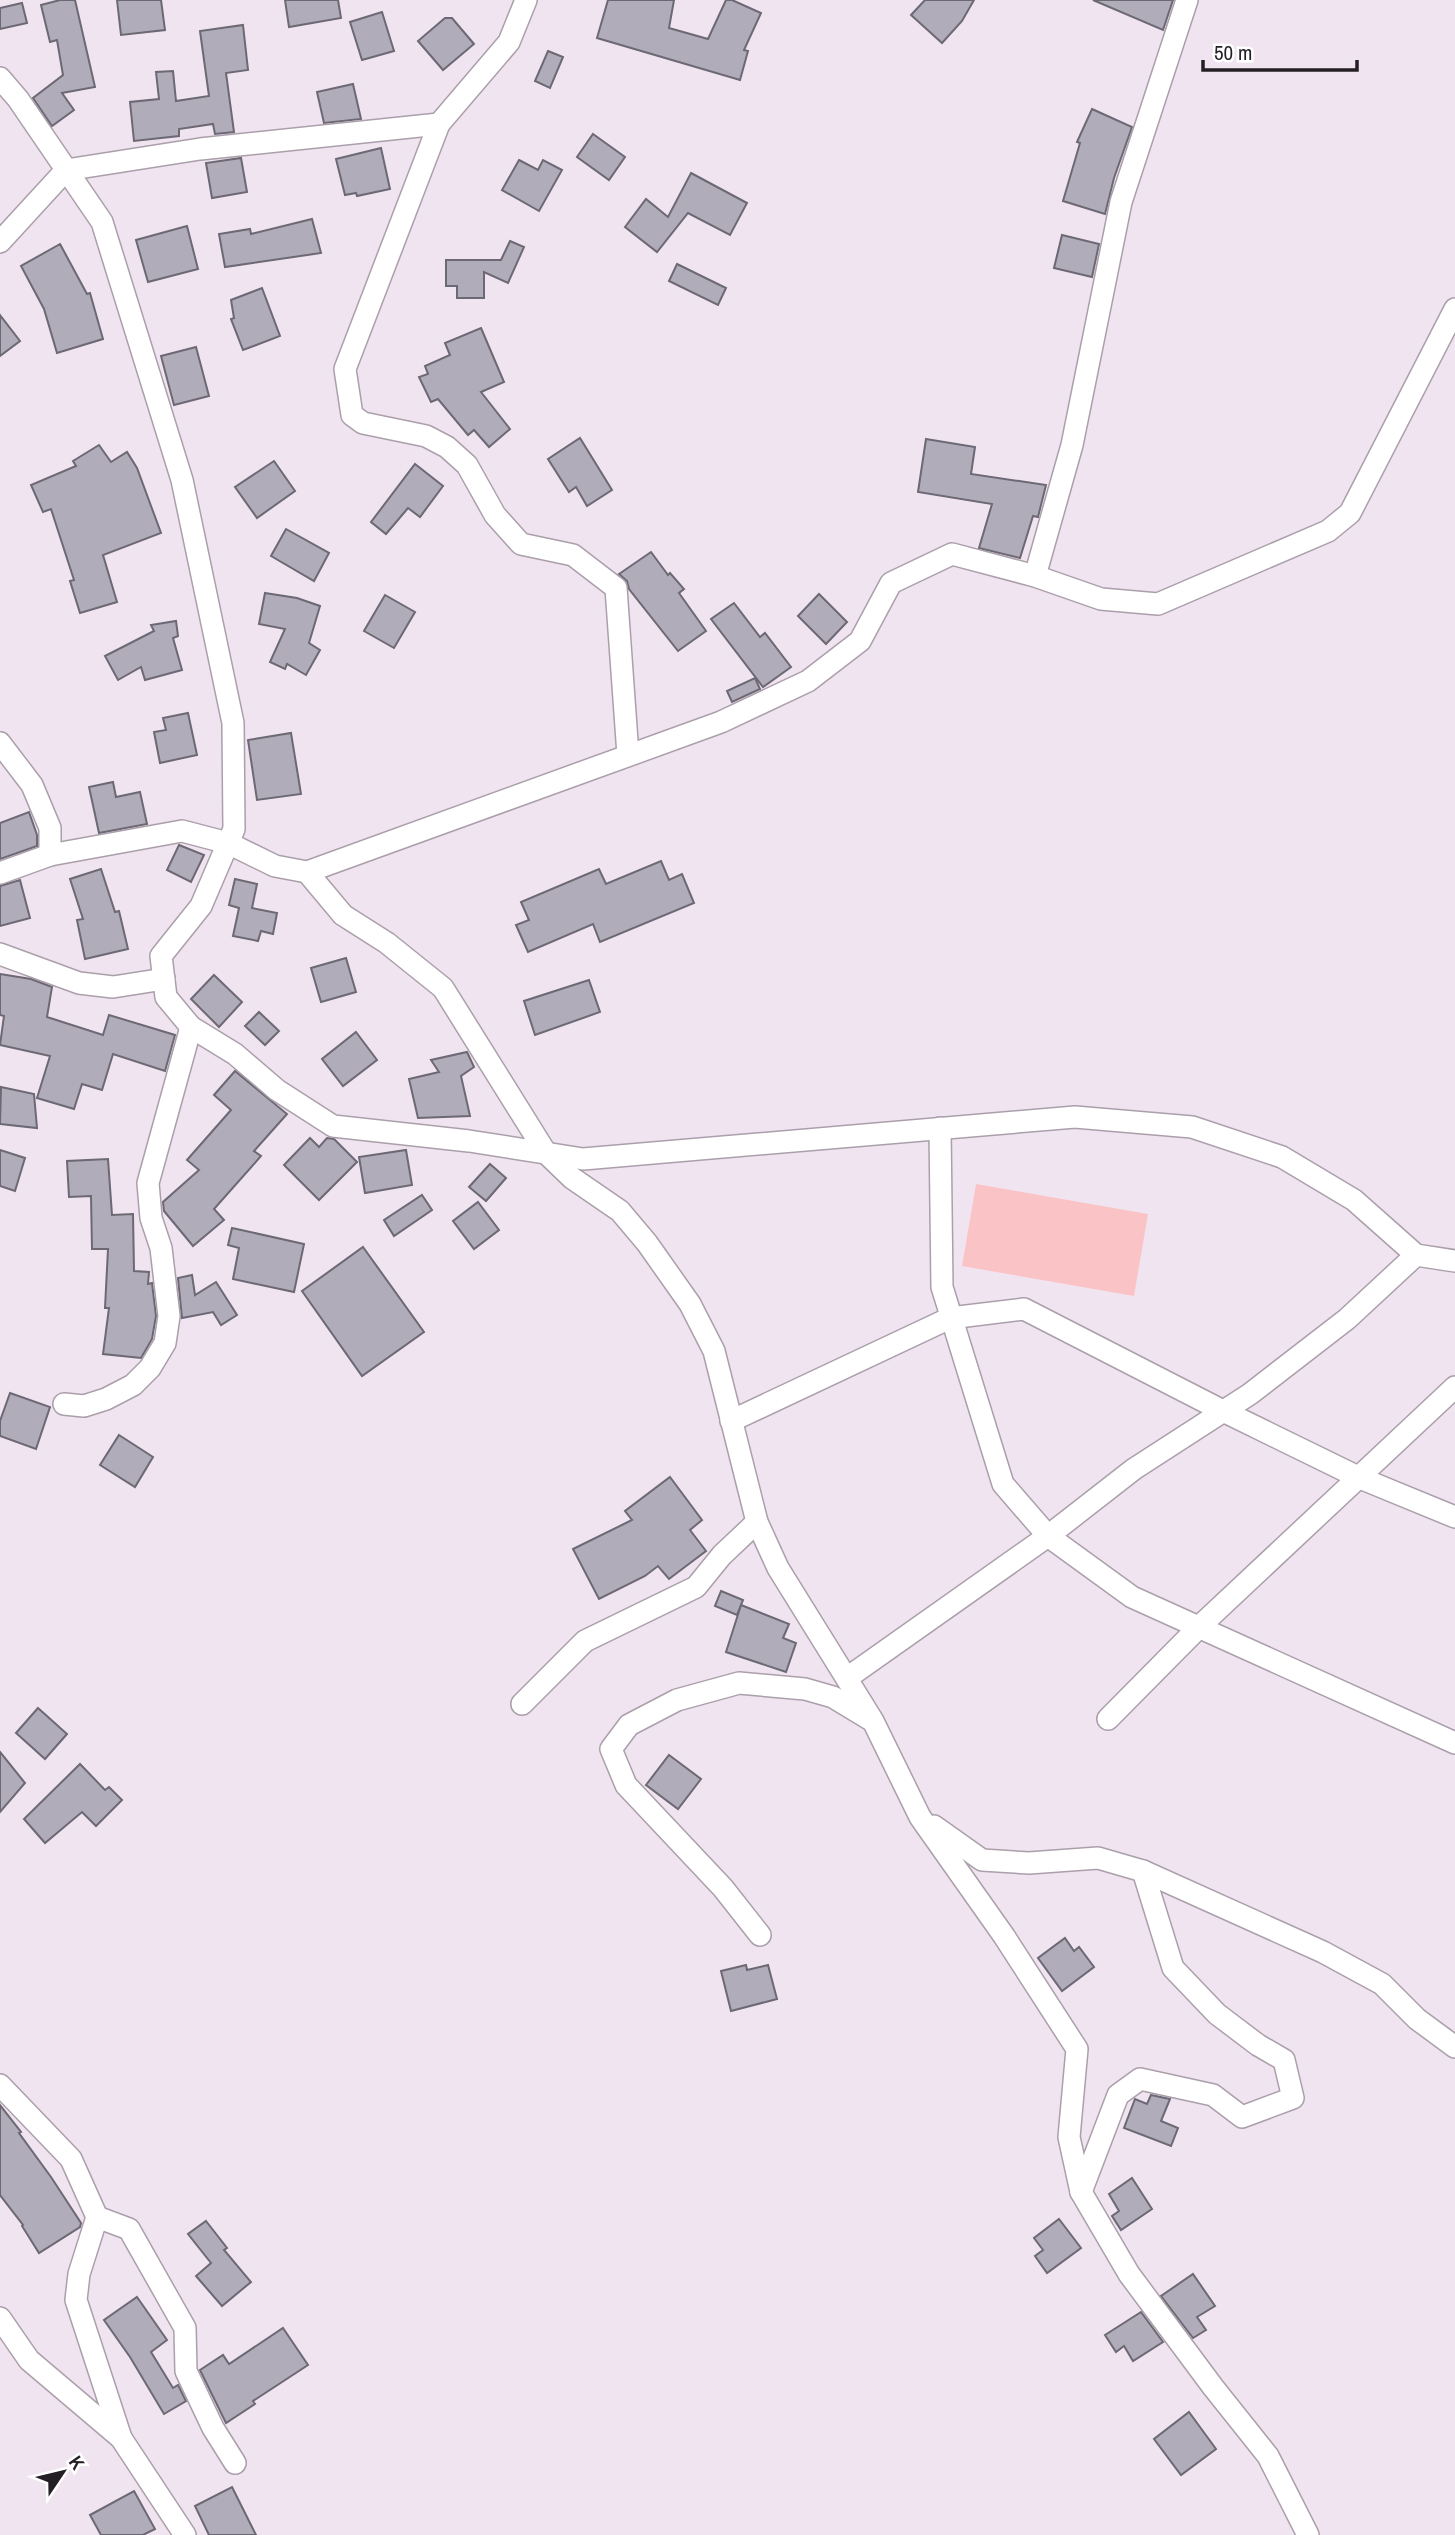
<svg xmlns="http://www.w3.org/2000/svg" width="1455" height="2535" viewBox="0 0 1455 2535" font-family="'Archivo Narrow',sans-serif">
<style>
.green{fill:#fac4c6}
.building{fill:#b0acb9;stroke:#6c6874;stroke-width:2}
.lines{fill:none;stroke-linecap:round;stroke-linejoin:round}
.minor-casing{stroke:#aa9faa;stroke-width:24}
.minor{stroke:#fff;stroke-width:21}
</style>
<rect width="100%" height="100%" fill="#f0e4f0"/>
<polygon class="green" points="976,1184 1148,1214 1134,1296 962,1266"/>
<g class="building">
<polygon points="60,0 75,0 95,87 62,93 74,110 52,126 33,98 63,75 57,40 50,42 41,5"/>
<polygon points="117,0 161,0 165,30 121,35"/>
<polygon points="285,0 338,0 341,18 289,27"/>
<polygon points="608,0 674,0 669,28 708,39 726,0 732,0 761,13 744,50 748,51 740,80 597,38"/>
<polygon points="925,0 974,0 962,21 942,43 911,15"/>
<polygon points="1093,0 1173,0 1163,30"/>
<polygon points="22,3 27,23 0,29 0,8"/>
<polygon points="382,12 394,51 362,60 350,22"/>
<polygon points="445,18 452,18 474,44 443,70 418,41"/>
<polygon points="243,25 248,70 226,73 234,132 215,134 213,124 179,129 179,136 134,141 130,102 159,99 156,72 173,71 176,101 209,96 200,31"/>
<polygon points="548,51 563,57 550,88 535,81"/>
<polygon points="353,84 361,119 324,123 317,92"/>
<polygon points="1092,109 1132,127 1114,178 1105,214 1063,201 1080,143 1077,142"/>
<polygon points="593,134 625,157 609,180 577,157"/>
<polygon points="381,148 390,189 357,196 356,193 345,195 336,159"/>
<polygon points="241,158 247,192 212,198 206,163"/>
<polygon points="519,160 538,170 543,160 562,170 539,211 502,190"/>
<polygon points="691,173 747,203 730,235 688,213 657,252 625,227 646,199 668,217"/>
<polygon points="312,219 321,253 225,267 219,234 250,229 251,234"/>
<polygon points="187,226 198,269 148,282 136,240"/>
<polygon points="1062,235 1099,244 1092,277 1054,268"/>
<polygon points="510,241 524,247 508,283 484,272 484,298 457,298 457,286 446,286 446,260 501,260"/>
<polygon points="60,244 87,294 90,293 103,339 57,353 44,309 21,266"/>
<polygon points="677,264 726,288 718,305 669,281"/>
<polygon points="262,288 280,336 243,350 231,319 234,318 231,300"/>
<polygon points="0,315 20,341 0,356"/>
<polygon points="481,328 504,382 481,392 510,429 489,447 474,430 468,435 438,399 431,402 419,377 428,374 425,366 450,355 445,343"/>
<polygon points="196,347 209,396 174,405 161,356"/>
<polygon points="580,438 612,490 587,506 576,487 569,492 548,459"/>
<polygon points="926,439 975,447 971,474 1046,485 1038,517 1033,516 1020,558 979,548 992,504 918,492"/>
<polygon points="99,445 111,462 127,452 137,468 161,533 103,555 117,602 80,613 70,581 74,580 51,509 43,512 31,485 76,466 73,461"/>
<polygon points="274,461 295,491 257,518 235,487"/>
<polygon points="415,464 443,486 420,517 408,508 386,534 371,522"/>
<polygon points="286,529 329,553 314,581 271,556"/>
<polygon points="651,552 668,575 670,573 684,589 679,593 706,631 678,651 629,589 627,581 619,574"/>
<polygon points="265,593 297,598 320,606 309,643 320,650 306,675 287,664 285,669 270,662 285,629 259,624"/>
<polygon points="819,594 847,622 826,644 798,616"/>
<polygon points="385,595 415,612 394,648 364,631"/>
<polygon points="734,603 760,637 765,633 791,667 763,687 711,619"/>
<polygon points="176,621 178,636 173,638 182,670 145,680 141,667 118,680 105,656 154,631 151,625"/>
<polygon points="755,678 760,689 732,702 727,691"/>
<polygon points="188,713 197,755 160,763 154,732 166,730 163,718"/>
<polygon points="291,733 301,794 257,800 248,740"/>
<polygon points="113,782 116,797 140,792 147,824 99,833 89,787"/>
<polygon points="29,812 37,835 37,846 0,859 0,823"/>
<polygon points="179,845 204,855 191,882 167,870"/>
<polygon points="661,861 669,880 682,874 694,903 600,942 593,924 528,952 516,925 529,920 521,902 599,869 606,884"/>
<polygon points="101,869 115,912 119,911 128,949 85,959 77,920 83,919 70,879"/>
<polygon points="235,879 257,884 252,908 277,913 273,934 261,931 258,941 233,936 239,908 229,905"/>
<polygon points="20,880 30,918 0,926 0,886"/>
<polygon points="346,958 356,992 321,1002 311,968"/>
<polygon points="0,974 31,979 52,987 47,1017 103,1035 109,1015 175,1035 165,1071 113,1054 102,1090 82,1084 74,1109 37,1098 50,1056 0,1045 4,1016 0,1015"/>
<polygon points="214,975 242,1002 219,1027 191,999"/>
<polygon points="589,980 600,1012 535,1035 524,1001"/>
<polygon points="259,1012 279,1031 265,1045 245,1026"/>
<polygon points="356,1032 377,1060 343,1086 322,1059"/>
<polygon points="467,1052 474,1067 461,1076 470,1116 418,1118 409,1079 439,1072 431,1060"/>
<polygon points="235,1071 287,1114 254,1151 261,1156 214,1209 224,1220 193,1246 164,1211 163,1202 199,1170 187,1160 231,1110 214,1095"/>
<polygon points="1,1087 34,1094 37,1128 0,1124"/>
<polygon points="310,1138 319,1147 327,1138 334,1139 357,1162 319,1200 284,1165"/>
<polygon points="0,1150 25,1158 15,1191 0,1186"/>
<polygon points="406,1150 412,1185 365,1193 359,1157"/>
<polygon points="108,1159 112,1215 133,1214 134,1271 149,1272 148,1284 152,1283 156,1316 152,1339 141,1358 103,1354 109,1308 105,1308 108,1249 92,1249 91,1196 69,1197 67,1161"/>
<polygon points="490,1164 506,1178 486,1201 469,1187"/>
<polygon points="422,1195 432,1210 394,1236 384,1220"/>
<polygon points="478,1202 499,1230 474,1249 453,1221"/>
<polygon points="232,1228 304,1244 294,1292 233,1279 239,1248 228,1245"/>
<polygon points="363,1247 424,1332 362,1376 302,1291"/>
<polygon points="192,1275 195,1295 216,1282 237,1315 221,1325 213,1312 182,1318 178,1278"/>
<polygon points="10,1393 50,1407 36,1449 0,1436 0,1421"/>
<polygon points="119,1435 153,1457 135,1487 100,1465"/>
<polygon points="670,1477 702,1520 690,1530 706,1551 669,1579 658,1566 645,1576 599,1599 573,1549 632,1520 625,1511"/>
<polygon points="721,1591 743,1600 737,1615 715,1606"/>
<polygon points="741,1605 789,1624 783,1638 796,1643 786,1672 726,1652"/>
<polygon points="38,1708 67,1734 45,1759 16,1733"/>
<polygon points="0,1752 25,1783 0,1812"/>
<polygon points="669,1755 701,1779 678,1809 646,1785"/>
<polygon points="80,1764 105,1790 109,1787 122,1800 96,1826 82,1812 45,1843 24,1819"/>
<polygon points="1065,1938 1074,1951 1079,1947 1094,1967 1062,1991 1038,1958"/>
<polygon points="746,1965 747,1970 768,1965 777,1999 731,2011 721,1971"/>
<polygon points="1151,2095 1170,2099 1161,2121 1178,2128 1171,2146 1124,2128 1135,2099 1147,2104"/>
<polygon points="0,2105 21,2132 19,2133 51,2177 81,2223 80,2227 39,2253 22,2226 23,2225 0,2195"/>
<polygon points="1132,2178 1152,2209 1121,2230 1112,2216 1119,2211 1109,2194"/>
<polygon points="1059,2219 1081,2248 1047,2273 1035,2256 1043,2250 1034,2238"/>
<polygon points="206,2221 227,2248 224,2250 251,2282 222,2306 196,2276 211,2263 188,2234"/>
<polygon points="1193,2274 1215,2306 1197,2317 1206,2330 1193,2338 1161,2296"/>
<polygon points="137,2297 167,2340 151,2352 173,2388 178,2385 186,2401 164,2414 130,2357 104,2320"/>
<polygon points="1141,2312 1163,2342 1133,2361 1124,2346 1116,2352 1105,2335"/>
<polygon points="283,2328 308,2365 253,2401 255,2404 226,2423 200,2370 223,2355 229,2364"/>
<polygon points="1189,2412 1216,2449 1181,2475 1154,2439"/>
<polygon points="232,2487 256,2535 209,2535 195,2506"/>
<polygon points="134,2491 155,2529 143,2535 101,2535 90,2515"/>
</g>
<g class="lines">
<defs>
<g id="minor">
<polyline points="0,78 18,99 102,222 182,480 233,723 234,829 201,906 161,956 166,997 191,1027 235,1054 277,1090 333,1126 469,1141 583,1159 1075,1117 1192,1127 1282,1157 1354,1200 1416,1255 1455,1261"/>
<polyline points="439,124 345,369 352,415 363,423 426,436 447,447 467,465 495,515 521,544 573,555 616,588 628,755"/>
<polyline points="0,242 66,170 200,149 439,124 509,42 526,0"/>
<polyline points="1035,576 1072,445 1121,202 1187,0"/>
<polyline points="0,743 32,785 50,828 50,855"/>
<polyline points="0,873 50,855 182,831 228,843 275,866 307,872"/>
<polyline points="0,954 79,983 113,987 164,979"/>
<polyline points="940,1128 942,1287 1003,1484 1048,1536 1132,1597 1455,1743"/>
<polyline points="64,1404 84,1406 106,1399 133,1385 150,1368 165,1343 169,1316 161,1248 151,1218 148,1183 191,1027"/>
<polyline points="731,1421 950,1318 1024,1309 1223,1411 1360,1478 1455,1517"/>
<polyline points="847,1678 1048,1536 1134,1469 1250,1394 1347,1319 1416,1255"/>
<polyline points="522,1704 585,1641 696,1587 722,1555 757,1522"/>
<polyline points="1108,1719 1199,1627 1455,1387"/>
<polyline points="934,1826 982,1860 1029,1863 1098,1858 1143,1871 1323,1952 1382,1984 1417,2019 1455,2047"/>
<polyline points="760,1935 723,1888 626,1785 611,1749 629,1725 677,1700 739,1683 805,1689 833,1697 871,1720"/>
<polyline points="0,2085 71,2159 97,2217 79,2274 76,2300 121,2438"/>
<polyline points="1081,2192 1118,2095 1140,2079 1213,2095 1242,2117 1293,2098 1284,2060 1258,2045 1217,2014 1173,1968 1143,1871"/>
<polyline points="97,2217 129,2229 185,2328 186,2371 213,2428 235,2463"/>
<polyline points="0,2318 29,2360 121,2438 185,2535"/>
<polyline points="1308,2535 1268,2456 1213,2387 1129,2274 1081,2192 1069,2137 1077,2049 1004,1936 920,1817 873,1721 778,1568 757,1522 714,1351 690,1304 647,1243 620,1211 572,1178 546,1153 443,988 387,943 343,915 307,872 721,722 808,681 860,641 891,583 952,554 1035,576 1101,599 1158,604 1328,531 1350,513 1455,309"/>
</g>
</defs>
<use href="#minor" class="minor-casing"/>
<use href="#minor" class="minor"/>
</g>
<g transform="translate(63 2472) rotate(55)" stroke="#ffffff" stroke-width="5" paint-order="stroke">
<path d="M0-5L12 26L0 18L-12 26Z" fill="#241f24"/>
<text y="-10" font-size="19" font-weight="bold" text-anchor="middle" fill="#241f24">K</text>
</g>
<path d="M1203 60v10h154v-10" fill="none" stroke="#241f24" stroke-width="3.5"/>
<text x="1214" y="60" font-size="21" fill="#241f24" stroke="#ffffff" stroke-width="5" paint-order="stroke">50 m</text>
</svg>
